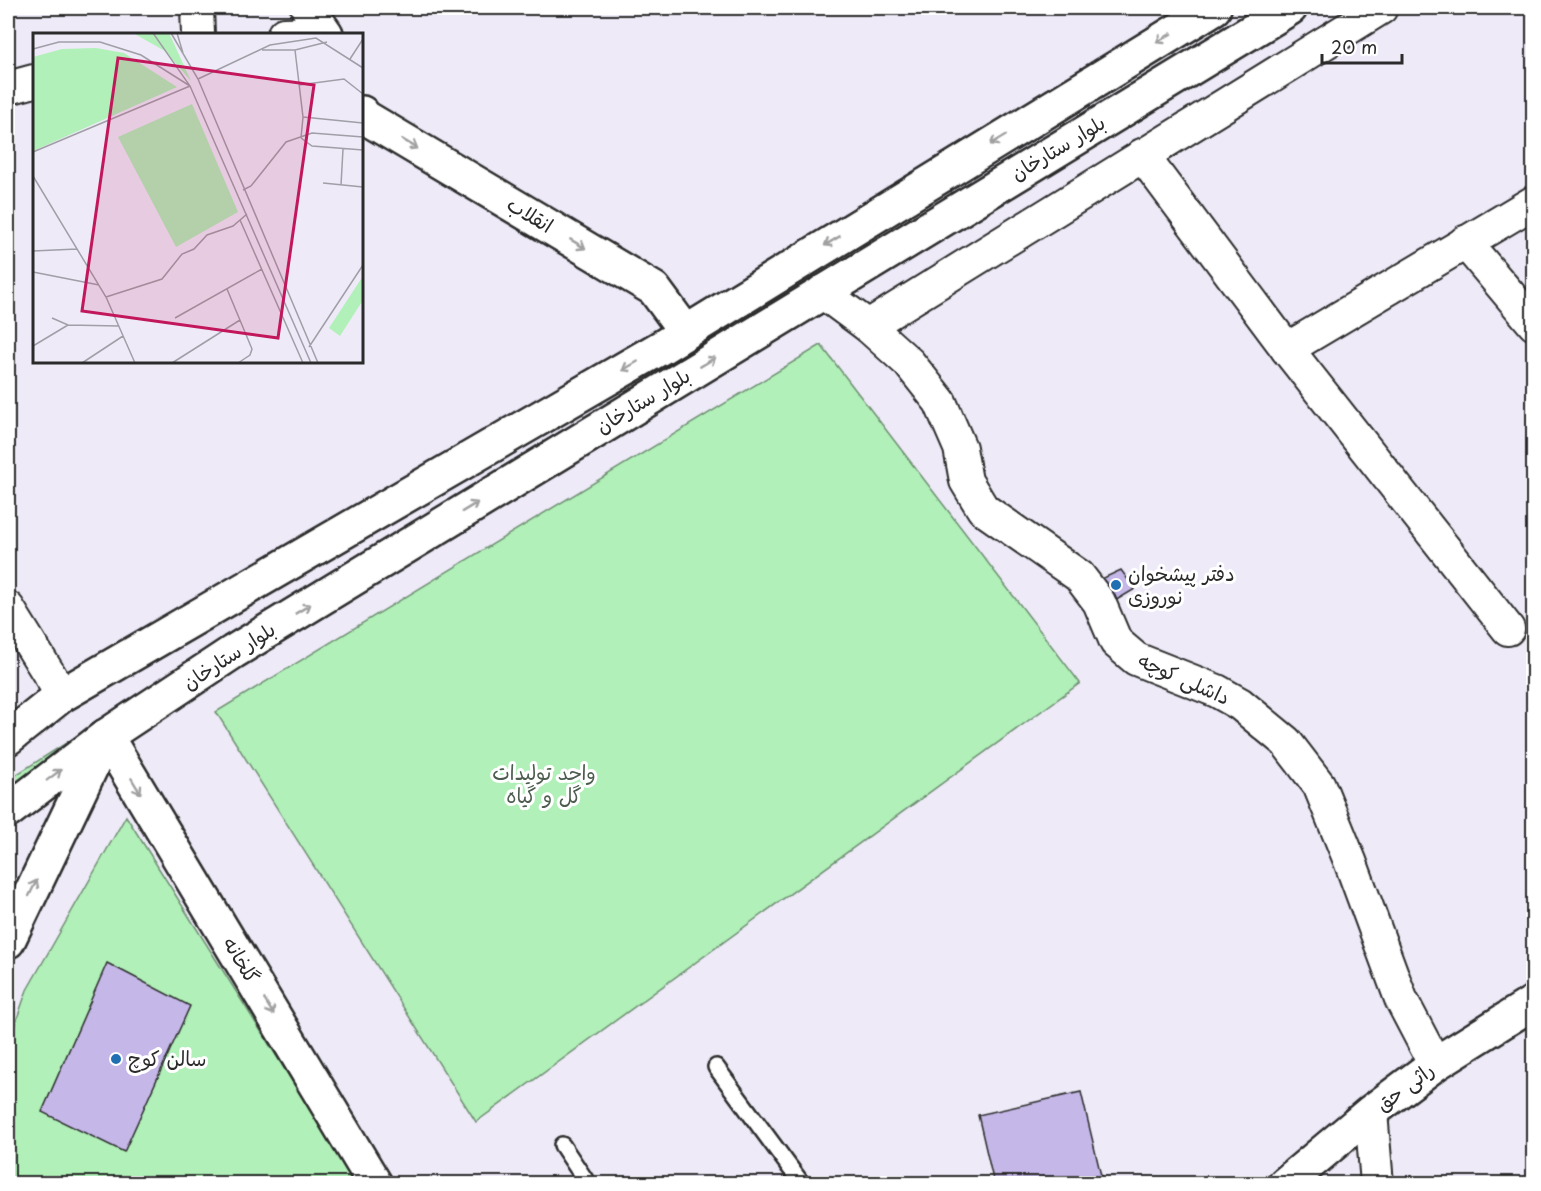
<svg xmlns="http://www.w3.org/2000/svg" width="1541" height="1191" viewBox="0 0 1541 1191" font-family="'Playpen Sans','Playpen Sans Arabic',sans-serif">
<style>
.green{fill:#b1f0b8;stroke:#6e8e72;stroke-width:1.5}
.building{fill:#c5b8e9;stroke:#2b2b2b;stroke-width:1.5}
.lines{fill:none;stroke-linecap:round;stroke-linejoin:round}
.lane-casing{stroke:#2b2b2b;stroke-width:20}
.street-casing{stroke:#2b2b2b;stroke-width:36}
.secondary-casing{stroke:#2b2b2b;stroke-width:38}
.primary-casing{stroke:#2b2b2b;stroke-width:38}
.highway-casing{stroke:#2b2b2b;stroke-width:38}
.lane{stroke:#fff;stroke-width:15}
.street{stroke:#fff;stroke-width:32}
.secondary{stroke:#fff;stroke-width:33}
.primary{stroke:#fff;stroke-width:33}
.highway{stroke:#fff;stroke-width:33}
.oneway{stroke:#a0a0a0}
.poi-dot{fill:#1f6fb2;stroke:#fff;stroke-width:2}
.labels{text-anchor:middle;stroke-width:6;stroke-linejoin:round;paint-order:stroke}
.street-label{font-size:20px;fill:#2b2b2b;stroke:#fff}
.poi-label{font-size:20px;fill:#2b2b2b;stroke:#fff;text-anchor:start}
.park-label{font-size:20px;fill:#4c5c4e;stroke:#fff}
.inset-road{fill:none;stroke:#a09ea6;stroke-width:1.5}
.view{fill:#c2185b;fill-opacity:0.15;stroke:#c2185b;stroke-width:3}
.inset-edge{fill:none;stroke:#2b2b2b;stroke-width:3}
</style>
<rect width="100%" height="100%" fill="#eeeaf8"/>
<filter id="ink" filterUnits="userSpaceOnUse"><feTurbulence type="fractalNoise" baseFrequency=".0167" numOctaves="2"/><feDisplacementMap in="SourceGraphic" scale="12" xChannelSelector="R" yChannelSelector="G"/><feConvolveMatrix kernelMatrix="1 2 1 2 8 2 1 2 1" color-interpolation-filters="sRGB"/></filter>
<g filter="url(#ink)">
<g class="green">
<polygon points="821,345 1080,683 476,1122 216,712"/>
<polygon points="80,734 87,748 8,811 8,780"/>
<polygon points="126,816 356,1183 8,1184 8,1044 27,990"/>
</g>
<g class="building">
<polygon points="1121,570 1135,589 1110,604 1097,581"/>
<polygon points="107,963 190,1006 124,1152 42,1112"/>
<polygon points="1081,1092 1103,1184 994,1184 978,1115"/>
</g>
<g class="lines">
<defs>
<g id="lane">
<polyline points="716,1067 802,1184"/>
<polyline points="562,1145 588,1184"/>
</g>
<g id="street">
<polyline points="197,8 198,34"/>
<polyline points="284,34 325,33"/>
<polyline points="8,88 34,81"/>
<polyline points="1142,155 1287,349 1508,629"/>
<polyline points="1465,242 1534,324"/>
<polyline points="822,292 868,326 909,363 940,402 960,448 966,481 983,509 1079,576 1099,602 1116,642 1136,659 1217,691 1240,704 1286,742 1319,785 1350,861 1401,999 1435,1064"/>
<polyline points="868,326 1381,8"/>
<polyline points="1287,349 1534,202"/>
<polyline points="8,608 62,695"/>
<polyline points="1371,1112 1377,1184"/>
</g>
<g id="secondary">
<polyline points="106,736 375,1184"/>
<polyline points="1285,1184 1371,1112 1435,1064 1534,1002"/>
</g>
<g id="primary">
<polyline points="308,8 326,34"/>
<polyline points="362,113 363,116 654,289 685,331"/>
<polyline points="8,738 62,695 662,347 1214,8"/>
<polyline points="8,811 106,736 233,652 1290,8"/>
</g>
<polyline id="highway" points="8,941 106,736"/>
</defs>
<use href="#lane" class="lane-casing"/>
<use href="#street" class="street-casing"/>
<use href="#secondary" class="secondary-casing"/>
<use href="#primary" class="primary-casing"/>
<use href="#highway" class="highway-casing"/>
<use href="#lane" class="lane"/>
<use href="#street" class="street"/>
<use href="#secondary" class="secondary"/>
<use href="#primary" class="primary"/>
<use href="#highway" class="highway"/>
</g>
<defs><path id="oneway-shaft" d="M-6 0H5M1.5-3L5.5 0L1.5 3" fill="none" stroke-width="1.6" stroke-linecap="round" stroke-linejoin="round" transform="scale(1.5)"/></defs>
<g class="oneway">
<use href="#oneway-shaft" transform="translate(1164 38) rotate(149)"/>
<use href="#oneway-shaft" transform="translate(998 140) rotate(149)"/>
<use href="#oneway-shaft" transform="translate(410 144) rotate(31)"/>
<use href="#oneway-shaft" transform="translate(832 241) rotate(149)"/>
<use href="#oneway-shaft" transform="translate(578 244) rotate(31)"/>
<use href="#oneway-shaft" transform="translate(708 362) rotate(-31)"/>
<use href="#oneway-shaft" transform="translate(630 366) rotate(150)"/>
<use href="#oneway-shaft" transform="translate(470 507) rotate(-31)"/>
<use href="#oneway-shaft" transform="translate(303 609) rotate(-31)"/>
<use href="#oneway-shaft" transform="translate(54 775) rotate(-37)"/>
<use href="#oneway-shaft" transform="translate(136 786) rotate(59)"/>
<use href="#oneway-shaft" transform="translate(33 888) rotate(-64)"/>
<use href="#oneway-shaft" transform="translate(269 1007) rotate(59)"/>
</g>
</g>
<g class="poi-dot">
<circle cx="1116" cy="585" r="6"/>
<circle cx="116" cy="1059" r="6"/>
</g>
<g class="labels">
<g class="street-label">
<text transform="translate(1058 148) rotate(-31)" y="7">بلوار ستارخان</text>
<text transform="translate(530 215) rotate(31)" y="7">انقلاب</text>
<text transform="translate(643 401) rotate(-31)" y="7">بلوار ستارخان</text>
<text transform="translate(229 656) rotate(-33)" y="7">بلوار ستارخان</text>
<text transform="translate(1184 679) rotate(24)" y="7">داشلی کوچه</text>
<text transform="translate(241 960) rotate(59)" y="7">گلخانه</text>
<text transform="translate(1405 1087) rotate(-37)" y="7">راثی حق</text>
</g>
<g class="poi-label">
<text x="1128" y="581">دفتر پیشخوان<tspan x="1128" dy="23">نوروزی</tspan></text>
<text x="128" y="1066">سالن کوچ</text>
</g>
<g class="park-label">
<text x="544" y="780">واحد تولیدات<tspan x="544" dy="23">گل و گیاه</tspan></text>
</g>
</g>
<g transform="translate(33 33)">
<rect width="330" height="330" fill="#eeeaf8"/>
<path d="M100,0h36l22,48 -26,-30zM63,15l28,5 53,34 -144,64v-94l29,-8zM159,71l46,108 -62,35 -58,-110zM330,243v24l-23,36 -11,-8z" fill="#b1f0b8"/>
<path class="inset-road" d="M120,0l37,53 121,277M138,0l27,46 120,284M144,0l6,20M0,16l26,-7h41l41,13 49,31M229,17h33l32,-8M262,17l8,67 -2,21M317,26l13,-20M165,46l72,-34 46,-7 47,30M266,52l45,-6 19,15M270,84l60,6M268,105l11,8 51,4M0,119l157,-66M0,143l73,121 29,66M290,150l40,4M308,152l2,-36M210,157l8,-4 35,-44 26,-9 51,4M207,187l63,143M0,218l44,-2M0,239l66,13M194,256l25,60 -2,6 -12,8M73,264l56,-18 20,-25 12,-5 13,-14 26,-9 14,-12M19,285l16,7 51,1M142,285l87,-49M0,313l35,-21M276,314l54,-82M49,330l41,-27M139,330l68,-43"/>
<path class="view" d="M85,25l196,27 -36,253 -196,-27z"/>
<rect width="330" height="330" class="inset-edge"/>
</g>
<rect width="1541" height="1191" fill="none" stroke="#fff" stroke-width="30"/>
<rect x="15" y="15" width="1511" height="1161" fill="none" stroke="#2b2b2b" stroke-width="2" filter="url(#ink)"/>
<path d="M1322 54v9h80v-9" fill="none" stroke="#2b2b2b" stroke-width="3"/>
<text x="1331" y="54" font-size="18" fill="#2b2b2b" stroke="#ffffff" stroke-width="4.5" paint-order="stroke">20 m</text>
</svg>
